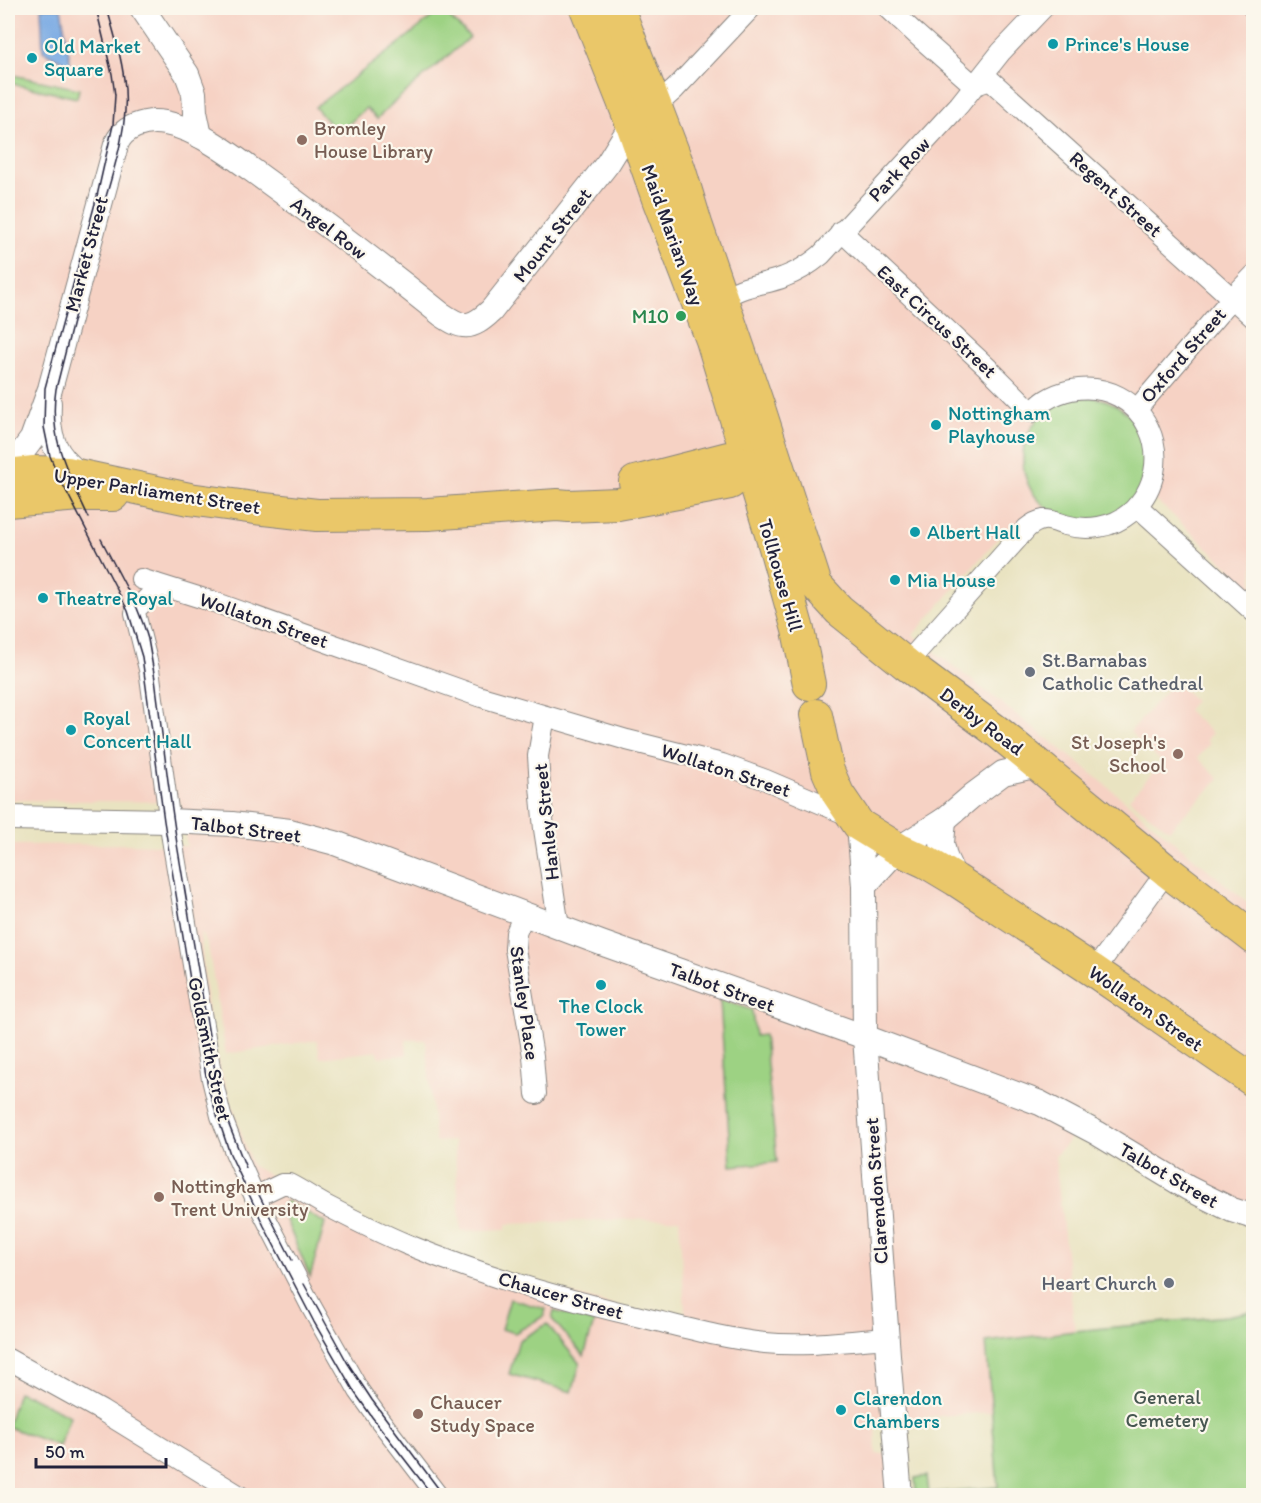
<svg xmlns="http://www.w3.org/2000/svg" width="1261" height="1503" viewBox="0 0 1261 1503" font-family="Itim,sans-serif">
<style>
.built{fill:#f6d2c4;fill-rule:evenodd}
.green{fill:#9dd283;stroke:#607a5f;stroke-width:1.5}
.water{fill:#78a9e3;stroke:#4d668f;stroke-width:1.5}
.lines{fill:none;stroke-linecap:round;stroke-linejoin:round}
.minor-casing{stroke:#86827e;stroke-width:22}
.tertiary-casing{stroke:#86827e;stroke-width:26}
.primary-casing{stroke:#86827e;stroke-width:34}
.minor{stroke:#fff;stroke-width:20}
.tertiary{stroke:#fff;stroke-width:24}
.primary{stroke:#eac769;stroke-width:32}
.tram{stroke:#22223b;stroke-width:1.5}
.culture-dot{fill:#0f9aa8;stroke:#fbf7ec;stroke-width:2}
.education-dot{fill:#8d6e63;stroke:#fbf7ec;stroke-width:2}
.leisure-dot{fill:#2e9e5b;stroke:#fbf7ec;stroke-width:2}
.worship-dot{fill:#6b7280;stroke:#fbf7ec;stroke-width:2}
.labels{text-anchor:middle;stroke-width:4.5;stroke-linejoin:round;paint-order:stroke}
.culture-label{font-size:20px;fill:#0d838f;stroke:#fbf7ec;text-anchor:start}
.education-label{font-size:20px;fill:#785e54;stroke:#fbf7ec;text-anchor:start}
.street-label{font-size:20px;fill:#22223b;stroke:#fbf7ec}
.leisure-label{font-size:20px;fill:#27864d;stroke:#fbf7ec;text-anchor:end}
.worship-label{font-size:20px;fill:#5b616d;stroke:#fbf7ec;text-anchor:start}
.park-label{font-size:20px;fill:#475751;stroke:#fbf7ec}
</style>
<rect width="100%" height="100%" fill="#fbf7ec"/>
<filter id="ink" filterUnits="userSpaceOnUse"><feTurbulence type="fractalNoise" baseFrequency=".0167" numOctaves="2"/><feDisplacementMap in="SourceGraphic" scale="12" xChannelSelector="R" yChannelSelector="G"/><feConvolveMatrix kernelMatrix="1 2 1 2 8 2 1 2 1" color-interpolation-filters="sRGB"/></filter>
<filter id="wash" filterUnits="userSpaceOnUse"><feTurbulence type="fractalNoise" baseFrequency=".008" numOctaves="4" result="noise"/><feDisplacementMap in="SourceGraphic" scale="24" xChannelSelector="R" yChannelSelector="G"/><feGaussianBlur stdDeviation="1.35" result="paint"/><feColorMatrix in="noise" values="0 0 0 0 0 0 0 0 0 0 0 0 0 0 0 0 0 1.4 0 .05"/><feComposite in="paint" operator="in"/></filter>
<g filter="url(#wash)">
<rect width="100%" height="100%" fill="#e9e3c1"/>
<g class="built">
<path d="M8,8h1245v582l-87,-81 -14,-11 -109,28 -23,10 -12,-9 -95,108 171,132 169,140v302l-25,-9 -143,-85 -19,29 -11,12 20,175 -89,11 6,70 -117,9 1,33 14,-1 9,42h-891v-650l123,-1 56,2 -7,-44 -172,-2zM200,931l8,14 18,109 91,-14 3,18 58,-7 1,6 28,-2 -1,-15h20l9,102 19,-1 7,90 45,-2 1,-5 100,-4 72,-1 6,92 -2,13 -233,-62 -79,-34 -119,-62 -42,-127z"/>
<polygon points="1174,682 1195,700 1187,710 1212,733 1207,740 1210,743 1198,758 1219,779 1169,830 1129,799 1162,762 1130,732"/>
</g>
<g class="green">
<polygon points="443,8 451,19 470,37 393,103 377,119 366,108 338,134 315,107 401,42"/>
<polygon points="8,74 79,89 77,98 8,83"/>
<circle cx="1085" cy="459" r="62"/>
<polygon points="719,999 752,1010 755,1036 764,1035 777,1162 731,1166 720,1001 719,1001"/>
<polygon points="287,1201 325,1223 310,1277 283,1213 283,1206 285,1202"/>
<polygon points="510,1299 546,1309 544,1316 515,1333 501,1329"/>
<polygon points="554,1311 594,1322 584,1356 552,1319"/>
<polygon points="1253,1311 1253,1495 916,1495 915,1478 927,1476 929,1493 998,1487 986,1342 1075,1331 1227,1316"/>
<polygon points="547,1324 580,1364 572,1392 509,1374 519,1340"/>
<polygon points="18,1392 28,1396 28,1395 70,1416 59,1446 8,1427 8,1423"/>
</g>
<polygon class="water" points="41,8 61,8 71,66 43,51"/>
</g>
<g filter="url(#ink)">
<g class="lines">
<defs>
<g id="minor">
<polyline points="888,8 916,34 968,80 976,85"/>
<polyline points="1253,8 1254,8"/>
<polyline points="976,85 990,80 1254,318"/>
<polyline points="646,106 655,107 675,89 751,8"/>
<path d="M841,231l148,138 43,43c5,-4 9,-9 14,-12 8,-5 16,-8 25,-10 73,-14 114,74 59,123 -18,15 -43,18 -65,12 -7,-2 -14,-6 -22,-5 -6,1 -11,4 -16,8l-121,136"/>
<path d="M723,300c16,-15 42,-15 61,-23 14,-5 26,-13 37,-22l138,-150 42,-53 42,-44"/>
<polyline points="1137,409 1232,298 1254,275"/>
<polyline points="1137,506 1254,612"/>
<polyline points="141,579 214,602 478,696 627,740 722,764 766,780 850,816"/>
<polyline points="156,584 153,593 137,608 135,613 149,669 172,839 212,1079 221,1116 235,1152 255,1197 312,1308 359,1391 379,1419 438,1496"/>
<polyline points="545,716 538,756 540,786 544,829 559,927"/>
<polyline points="524,914 516,933 515,949 533,1056 536,1094"/>
<polyline points="1094,971 1167,871"/>
<path d="M255,1197l27,-13h7c14,7 26,16 40,23 25,13 51,26 77,37 80,33 163,57 247,76 37,9 74,19 112,23 40,4 82,-2 122,-5"/>
<polyline points="8,1359 102,1411 240,1496"/>
</g>
<g id="tertiary">
<polyline points="142,8 187,74 194,93 195,112 200,136"/>
<path d="M49,403c-2,33 5,53 32,72"/>
<path d="M8,464l15,-13 9,-12 18,-50 66,-244c6,-18 30,-26 49,-22 35,6 74,38 102,58 59,43 117,87 174,133 22,15 29,16 50,-3l117,-148 24,-39 12,1"/>
<polyline points="8,818 169,821 232,824 290,831 335,843 601,943 865,1037 1040,1103 1097,1133 1188,1188 1232,1210 1254,1217"/>
<polyline points="944,820 942,843 945,857 956,880"/>
<polyline points="859,825 864,886 865,1037 888,1355 900,1496"/>
<polyline points="864,886 898,849 944,820 972,796 1003,773 1038,765"/>
</g>
<g id="primary">
<polyline points="586,8 632,124 658,199 712,340 774,544 798,630 809,684"/>
<polyline points="618,8 679,168 696,224 758,405 816,585 839,610 906,664 999,733 1167,871 1254,938"/>
<polyline points="8,475 34,472 67,473 189,499 255,508 317,515 428,514 557,505 569,506 618,504 710,487 730,483 750,466 775,459"/>
<polyline points="635,482 728,458 750,466"/>
<polyline points="8,501 79,495 113,495"/>
<polyline points="816,715 828,771 838,794 859,825 898,849 926,862 956,880 1094,971 1254,1081"/>
</g>
</defs>
<use href="#minor" class="minor-casing"/>
<use href="#tertiary" class="tertiary-casing"/>
<use href="#primary" class="primary-casing"/>
<use href="#minor" class="minor"/>
<use href="#tertiary" class="tertiary"/>
<use href="#primary" class="primary"/>
<g class="tram">
<polyline points="96,8 112,74 115,95 113,125 97,196 45,388 44,427 50,456 57,473 128,611 142,657 164,821 204,1065 209,1091 230,1154 264,1226 314,1322 355,1393 372,1417 433,1496"/>
<path d="M103,207c11,-39 25,-78 22,-118 -2,-28 -11,-55 -18,-81"/>
<path d="M77,306l-21,83c-8,51 13,85 33,129"/>
<polyline points="101,539 137,608 144,626 148,639 155,679 168,781 177,844 215,1071 225,1115 246,1168"/>
<polyline points="255,1187 292,1260"/>
<polyline points="304,1284 347,1362 372,1400 444,1496"/>
</g>
</g>
</g>
<g class="culture-dot">
<circle cx="1053" cy="44" r="6"/>
<circle cx="32" cy="58" r="6"/>
<circle cx="936" cy="425" r="6"/>
<circle cx="915" cy="532" r="6"/>
<circle cx="895" cy="580" r="6"/>
<circle cx="43" cy="598" r="6"/>
<circle cx="71" cy="730" r="6"/>
<circle cx="601" cy="985" r="6"/>
<circle cx="841" cy="1410" r="6"/>
</g>
<g class="education-dot">
<circle cx="302" cy="140" r="6"/>
<circle cx="1178" cy="754" r="6"/>
<circle cx="159" cy="1197" r="6"/>
<circle cx="418" cy="1414" r="6"/>
</g>
<circle class="leisure-dot" cx="681" cy="316" r="6"/>
<g class="worship-dot">
<circle cx="1030" cy="672" r="6"/>
<circle cx="1169" cy="1283" r="6"/>
</g>
<g class="labels">
<g class="culture-label">
<text x="1065" y="51">Prince's House</text>
<text x="44" y="53">Old Market<tspan x="44" dy="23">Square</tspan></text>
<text x="948" y="420">Nottingham<tspan x="948" dy="23">Playhouse</tspan></text>
<text x="927" y="539">Albert Hall</text>
<text x="907" y="587">Mia House</text>
<text x="55" y="605">Theatre Royal</text>
<text x="83" y="725">Royal<tspan x="83" dy="23">Concert Hall</tspan></text>
<text x="601" y="1013" text-anchor="middle">The Clock<tspan x="601" dy="23">Tower</tspan></text>
<text x="853" y="1405">Clarendon<tspan x="853" dy="23">Chambers</tspan></text>
</g>
<g class="education-label">
<text x="314" y="135">Bromley<tspan x="314" dy="23">House Library</tspan></text>
<text x="1166" y="749" text-anchor="end">St Joseph's<tspan x="1166" dy="23">School</tspan></text>
<text x="171" y="1193">Nottingham<tspan x="171" dy="23">Trent University</tspan></text>
<text x="430" y="1409">Chaucer<tspan x="430" dy="23">Study Space</tspan></text>
</g>
<g class="street-label">
<text transform="translate(899 169) rotate(-47)" y="7">Park Row</text>
<text transform="translate(1116 194) rotate(42)" y="7">Regent Street</text>
<text transform="translate(329 228) rotate(37)" y="7">Angel Row</text>
<text transform="translate(552 235) rotate(-52)" y="7">Mount Street</text>
<text transform="translate(673 235) rotate(70)" y="7">Maid Marian Way</text>
<text transform="translate(86 254) rotate(-75)" y="7">Market Street</text>
<text transform="translate(937 321) rotate(43)" y="7">East Circus Street</text>
<text transform="translate(1183 355) rotate(-49)" y="7">Oxford Street</text>
<text transform="translate(157 491) rotate(9)" y="7">Upper Parliament Street</text>
<text transform="translate(781 575) rotate(74)" y="7">Tollhouse Hill</text>
<text transform="translate(264 620) rotate(19)" y="7">Wollaton Street</text>
<text transform="translate(982 721) rotate(37)" y="7">Derby Road</text>
<text transform="translate(726 770) rotate(18)" y="7">Wollaton Street</text>
<text transform="translate(546 822) rotate(-96)" y="7">Hanley Street</text>
<text transform="translate(246 829) rotate(7)" y="7">Talbot Street</text>
<text transform="translate(722 987) rotate(20)" y="7">Talbot Street</text>
<text transform="translate(525 1003) rotate(82)" y="7">Stanley Place</text>
<text transform="translate(1146 1008) rotate(35)" y="7">Wollaton Street</text>
<text transform="translate(210 1049) rotate(78)" y="7">Goldsmith Street</text>
<text transform="translate(1169 1175) rotate(30)" y="7">Talbot Street</text>
<text transform="translate(876 1191) rotate(-94)" y="7">Clarendon Street</text>
<text transform="translate(561 1295) rotate(16)" y="7">Chaucer Street</text>
</g>
<g class="leisure-label">
<text x="669" y="323">M10</text>
</g>
<g class="worship-label">
<text x="1042" y="667">St.Barnabas<tspan x="1042" dy="23">Catholic Cathedral</tspan></text>
<text x="1157" y="1290" text-anchor="end">Heart Church</text>
</g>
<g class="park-label">
<text x="1167" y="1404">General<tspan x="1167" dy="23">Cemetery</tspan></text>
</g>
</g>
<rect width="1261" height="1503" fill="none" stroke="#fbf7ec" stroke-width="30"/>
<path d="M36 1458v9h130v-9" fill="none" stroke="#22223b" stroke-width="3"/>
<text x="45" y="1458" font-size="18" fill="#22223b" stroke="#fbf7ec" stroke-width="4.5" paint-order="stroke">50 m</text>
</svg>
